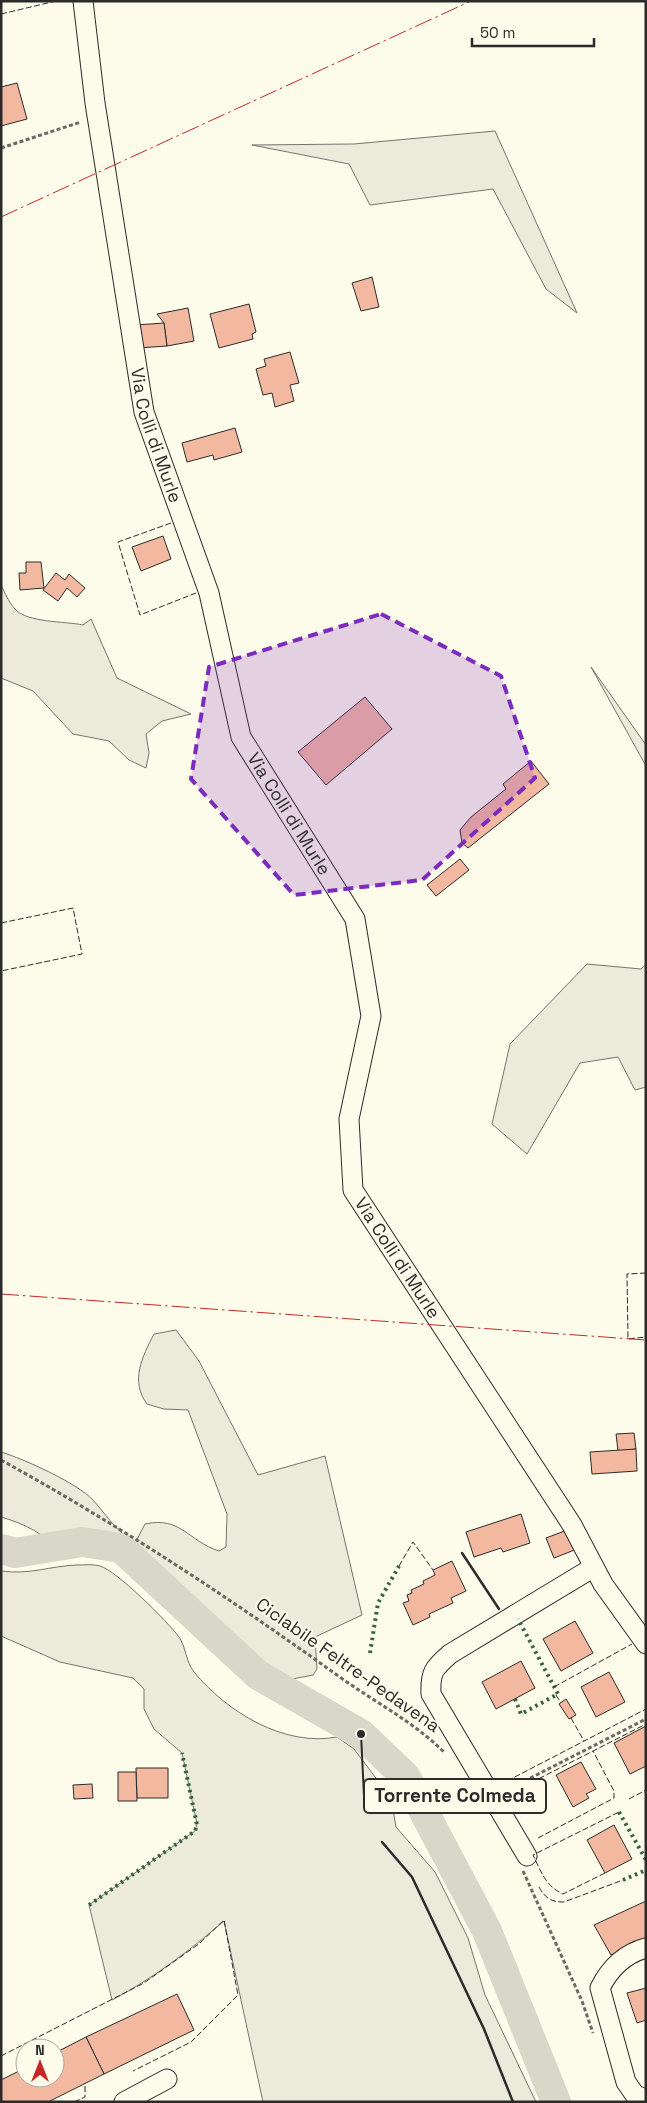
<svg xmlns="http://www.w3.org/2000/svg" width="647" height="2103" viewBox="0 0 647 2103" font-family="'Space Grotesk',sans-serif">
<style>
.green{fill:#ecebdb;stroke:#74746e}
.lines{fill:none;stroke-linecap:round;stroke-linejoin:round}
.river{stroke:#d8d7c9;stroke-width:30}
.building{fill:#f2b8a0;stroke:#2b2b2b}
.minor-casing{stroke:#2b2b2b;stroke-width:21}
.path{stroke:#6a6964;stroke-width:3;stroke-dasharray:4 2.5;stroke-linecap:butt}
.minor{stroke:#fdfbea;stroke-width:19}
.hedge{stroke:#34623c;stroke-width:4;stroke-dasharray:2.5 4;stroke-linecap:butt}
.fence{stroke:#2b2b2b;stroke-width:1;stroke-dasharray:6 2.5;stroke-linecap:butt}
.wall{stroke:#2b2b2b;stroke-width:2.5}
.power{stroke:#c62828;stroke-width:1;stroke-dasharray:18 4 2.5 4;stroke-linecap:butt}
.marked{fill:#7b2cbf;fill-opacity:0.2;stroke:#7b2cbf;stroke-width:4;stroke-dasharray:10 6;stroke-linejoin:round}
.labels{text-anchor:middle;stroke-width:4;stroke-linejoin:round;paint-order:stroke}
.street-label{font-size:18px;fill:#2b2b2b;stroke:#fdfbea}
.leader{fill:none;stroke:#2b2b2b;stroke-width:2}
.callout-dot{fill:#2b2b2b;stroke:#fdfbea;stroke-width:2}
.callout{fill:#fdfbea;stroke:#2b2b2b;stroke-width:2}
.callout-label{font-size:19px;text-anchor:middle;font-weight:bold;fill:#2b2b2b}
</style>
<rect width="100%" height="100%" fill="#fdfbea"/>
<g class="green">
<polygon points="495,131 577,313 546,289 493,189 370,205 349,164 252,145 354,144"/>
<path d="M1,585c4,8 8,18 14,24 12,14 50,12 68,16l8,-6 26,59 74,36 -29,7 -16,13 3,19 -3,15 -17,-8 -20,-19 -36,-7 -40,-43 -32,-13z"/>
<polygon points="591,667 646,745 646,766"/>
<polygon points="587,964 641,969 646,964 646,1087 635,1090 618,1057 580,1063 527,1154 492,1124 510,1044"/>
<path d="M176,1330l23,31 59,114 67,-19 37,159 -47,22 2,32 -4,6 -26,5 -12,-1v13l-41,-36 -36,-36 -46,-26 -22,-20 -1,-19 16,-31c36,-8 43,17 74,27l7,-4 1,-33 -39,-104 -24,-1 -17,-5c-17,-23 -5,-47 7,-70z"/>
<path d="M1,1452c23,7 76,31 92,48 11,12 19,25 31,35l-6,18 -15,-4 -41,2c-19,-17 -36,-27 -61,-34z"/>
<path d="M77,1565c7,0 17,-1 23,1 17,5 68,56 79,71 7,10 7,25 15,35 33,40 90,75 143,65l17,12 37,49 5,29 39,45 33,66 17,57 51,107h-273l-39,-181c-35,30 -70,57 -112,79l-23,-95 106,-74 2,-7 -15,-71 -28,-24 -10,-20v-20l-11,-11 -73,-16 -59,-26v-65c30,4 48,-5 76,-6z"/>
</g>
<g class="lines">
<polyline class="river" points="1,1549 15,1553 82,1542 121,1548 258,1675 361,1734 405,1776 487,1931 556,2102"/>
</g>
<g class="building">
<polygon points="17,83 27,119 1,126 1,87"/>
<polygon points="372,277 379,307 361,311 352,283"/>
<polygon points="249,304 256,332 252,334 253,339 219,348 210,314"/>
<polygon points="188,308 194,341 167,346 164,323 157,314"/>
<polygon points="164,323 167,346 138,348 136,325"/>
<polygon points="290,352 299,383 290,385 294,401 275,407 272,393 263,395 256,369 266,366 264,359"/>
<polygon points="235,428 242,452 214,460 213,455 187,462 182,443"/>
<polygon points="163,536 171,559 141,571 132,547"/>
<polygon points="26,562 41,562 44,588 20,590 19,573 26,573"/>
<polygon points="56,573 65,580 69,574 85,588 77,597 67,588 58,601 43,590"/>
<polygon points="365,697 392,729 326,785 298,752"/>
<polygon points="531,761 549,784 468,848 462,843 460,830 471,817 506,789 503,784"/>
<polygon points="460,859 469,870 436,896 427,885"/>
<polygon points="634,1433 636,1449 618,1451 616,1434"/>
<polygon points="636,1449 637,1471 592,1474 590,1452"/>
<polygon points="521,1514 530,1543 503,1552 501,1548 474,1557 466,1532"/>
<polygon points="570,1529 577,1549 554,1558 546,1538"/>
<polygon points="452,1561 466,1591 451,1598 453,1603 429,1614 430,1617 413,1625 403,1603 409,1601 407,1595 412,1593 411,1590 424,1584 423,1581 435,1575 433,1570"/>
<polygon points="575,1621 593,1653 561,1671 543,1639"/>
<polygon points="521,1661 535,1688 496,1709 482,1682"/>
<polygon points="609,1672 625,1702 596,1717 581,1687"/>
<polygon points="566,1699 576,1715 569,1719 559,1704"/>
<polygon points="646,1726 646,1766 630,1774 614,1743"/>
<polygon points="581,1762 596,1789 586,1794 589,1798 573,1807 556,1775"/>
<polygon points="136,1768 168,1768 168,1798 137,1798"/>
<polygon points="118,1772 136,1772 137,1801 118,1801"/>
<polygon points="92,1784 93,1798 74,1799 73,1785"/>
<polygon points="614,1825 632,1859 605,1873 587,1840"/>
<polygon points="646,1901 646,1939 611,1955 594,1925"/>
<polygon points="646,1988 646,2020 637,2023 627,1993"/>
<polygon points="177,1994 194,2030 104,2074 86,2037"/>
<polygon points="86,2037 104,2074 48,2102 1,2102 1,2080 25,2068 25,2078 55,2078 55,2053"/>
</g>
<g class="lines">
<defs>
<g id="minor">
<path id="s1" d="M83,1l12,102 49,309 65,181 32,144 114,182 16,97 -22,103 4,71 219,335 31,59 43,60"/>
<path d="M527,1856l-96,-162c-1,-22 3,-26 19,-40l144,-87"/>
<path d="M646,1948c-22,6 -36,20 -46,40l26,94 9,13 11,4"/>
<polyline points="124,2102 167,2079"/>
</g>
</defs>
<use href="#minor" class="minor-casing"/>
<g class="path">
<polyline points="1,148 81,122"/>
<path d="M1,1460c118,65 227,137 336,215 37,27 73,44 107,77"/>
<polyline points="507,1790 646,1719"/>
<polyline points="523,1871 582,2001 593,2033"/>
</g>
<use href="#minor" class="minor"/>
<g class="hedge">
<polyline points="370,1653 378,1603 399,1566"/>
<polyline points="515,1699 521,1714 558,1694 518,1619"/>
<polyline points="619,1812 646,1860"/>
<polyline points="623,1880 646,1870"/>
<polyline points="89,1905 195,1831 197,1825 182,1753"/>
</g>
<g class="fence">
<polyline points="1,14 56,1"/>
<polyline points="171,523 118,542 140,615 196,593"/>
<polyline points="1,923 73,908 82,954 1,971"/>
<polyline points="646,1273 627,1274 628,1339 646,1337"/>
<polyline points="399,1566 413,1542 433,1570"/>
<polyline points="554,1687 632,1644"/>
<polyline points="556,1695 561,1703"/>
<polyline points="571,1718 584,1741"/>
<polyline points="507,1781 646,1709"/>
<polyline points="501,1798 646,1724"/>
<polyline points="629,1799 646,1790"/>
<polyline points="538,1838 614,1798 614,1791 593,1751"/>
<path d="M605,1873l-42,21c-18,-8 -22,-23 -30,-39l86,-43"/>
<path d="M539,1887c6,11 12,15 25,15l59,-22"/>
<polyline points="1,2056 144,1983 200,1943 224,1920 238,1995 191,2042 133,2071"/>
<polyline points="74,2102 85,2097 85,2083"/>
</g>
<g class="wall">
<polyline points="462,1553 499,1609"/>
<polyline points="382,1842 412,1877 484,2029 513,2102"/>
</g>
<g class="power">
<polyline points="1,217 471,1"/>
<polyline points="1,1294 646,1340"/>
</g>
</g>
<path class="marked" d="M381,614l120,62 34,102 -113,102 -128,15 -103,-116 18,-112z"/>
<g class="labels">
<g class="street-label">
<text dy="6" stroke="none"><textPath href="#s1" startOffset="441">Via Colli di Murle</textPath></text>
<text dy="6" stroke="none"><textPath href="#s1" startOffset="846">Via Colli di Murle</textPath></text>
<text dy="6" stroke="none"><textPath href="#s1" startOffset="1326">Via Colli di Murle</textPath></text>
<text transform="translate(348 1665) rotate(35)" y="6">Ciclabile Feltre-Pedavena</text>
</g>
</g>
<path class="leader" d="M361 1734L364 1796"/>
<circle class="callout-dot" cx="361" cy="1734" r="5"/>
<rect class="callout" x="364" y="1779" width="182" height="34" rx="5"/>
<g class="callout-label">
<text x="455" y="1802">Torrente Colmeda</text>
</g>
<rect width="647" height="2103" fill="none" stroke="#2b2b2b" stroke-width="5"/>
<g transform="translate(40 2063)"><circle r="24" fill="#fdfbea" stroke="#a9a89e"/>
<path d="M0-4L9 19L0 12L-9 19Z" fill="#c62828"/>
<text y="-8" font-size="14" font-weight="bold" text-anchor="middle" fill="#2b2b2b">N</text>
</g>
<path d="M472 38v8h122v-8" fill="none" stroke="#2b2b2b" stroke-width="2.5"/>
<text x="480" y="38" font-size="15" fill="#2b2b2b" stroke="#fdfbea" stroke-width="4" paint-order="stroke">50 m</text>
</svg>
